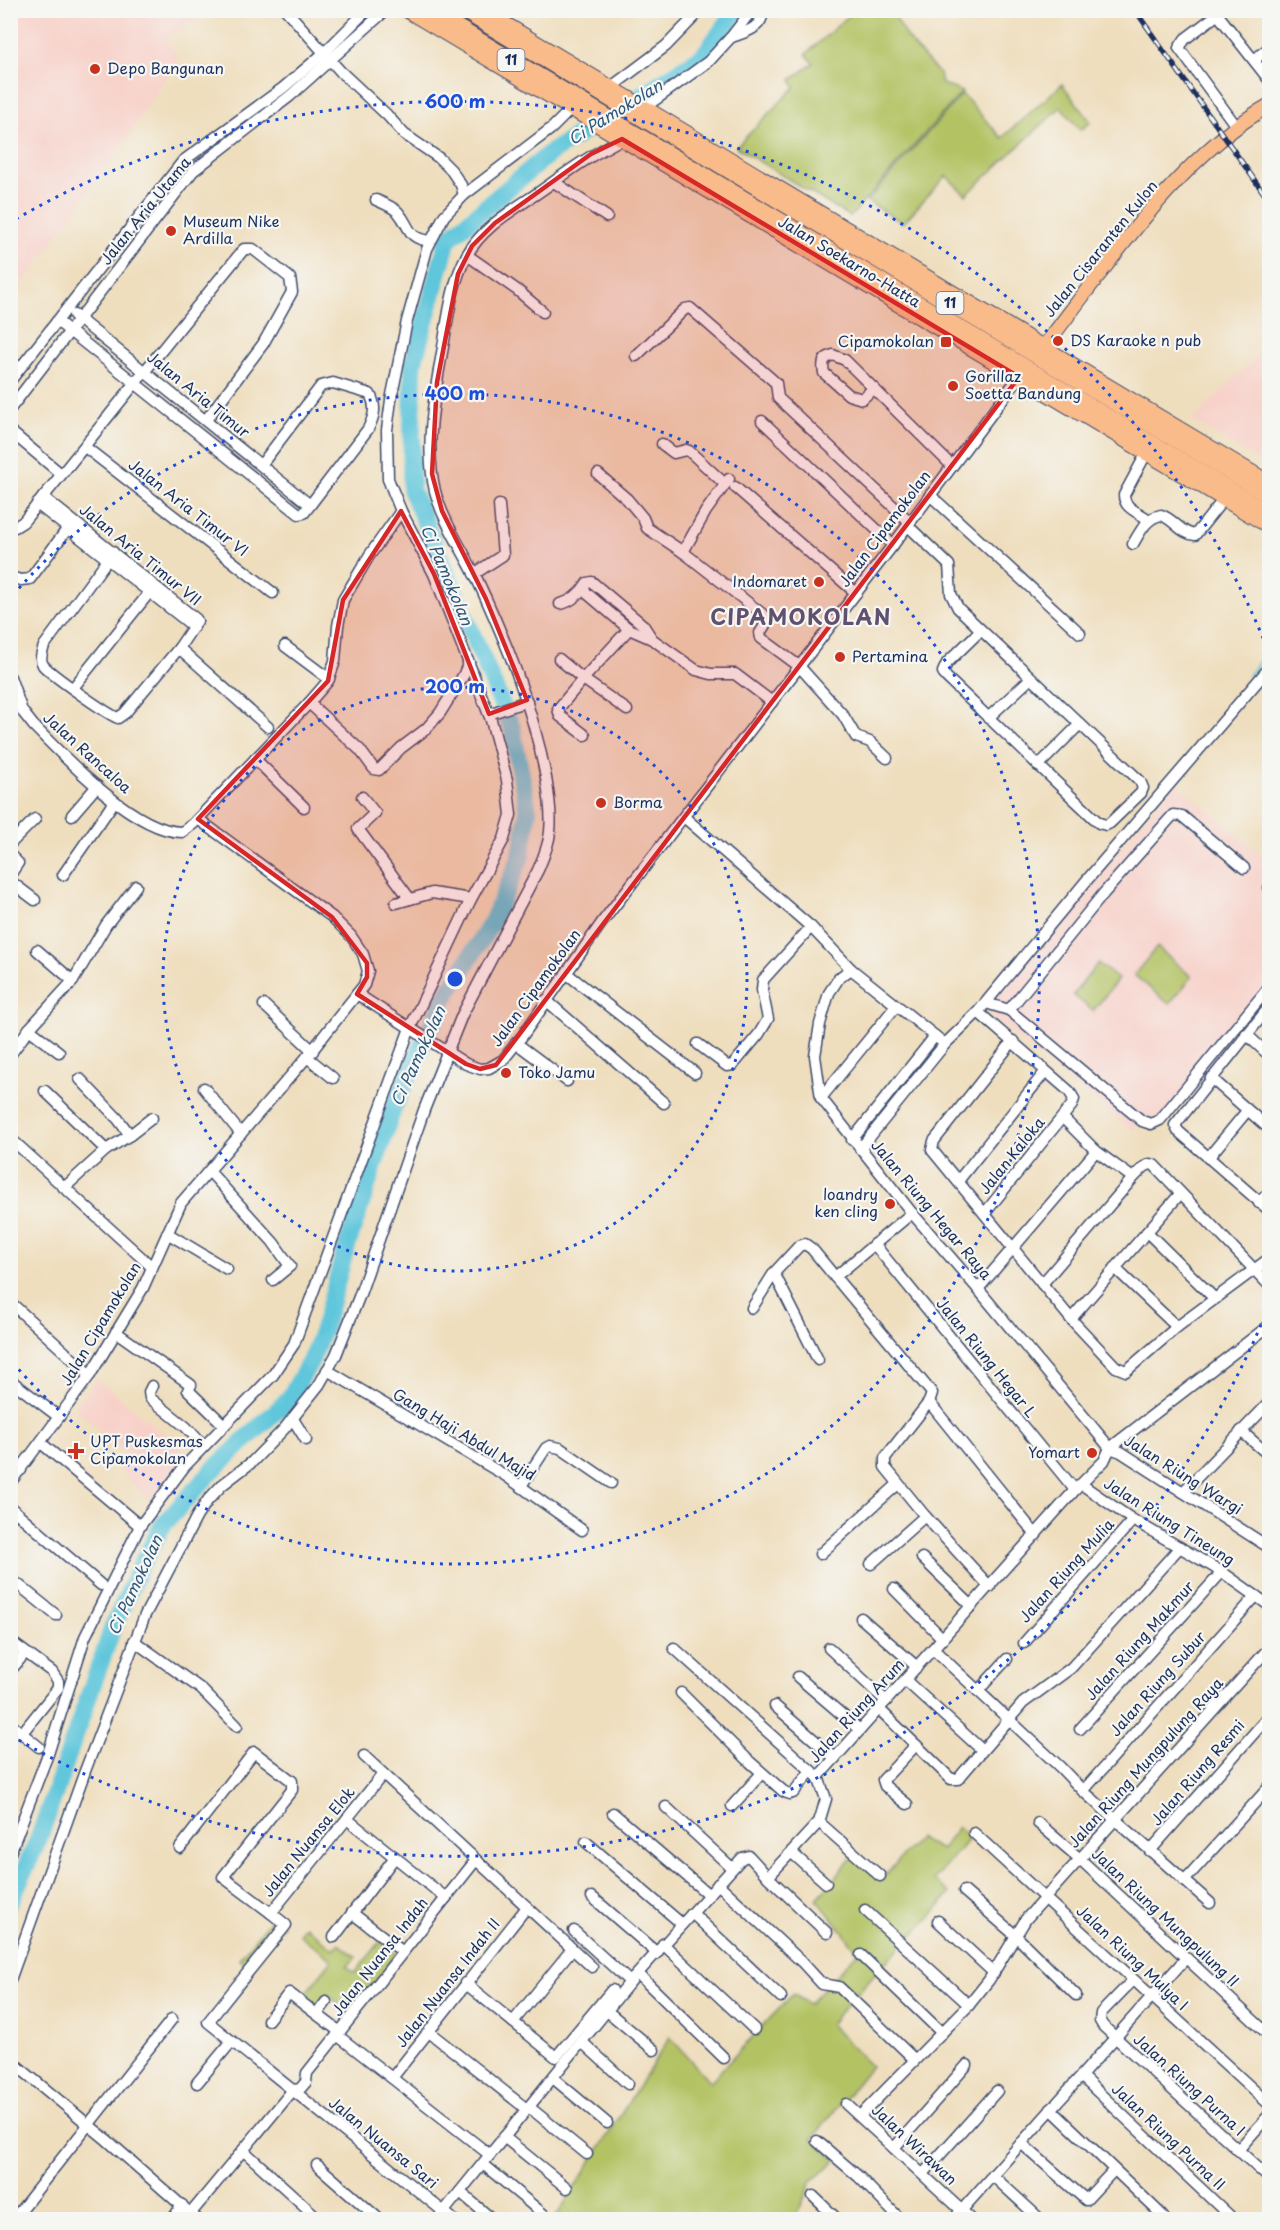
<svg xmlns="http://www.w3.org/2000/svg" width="1280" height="2230" viewBox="0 0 1280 2230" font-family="'Playpen Sans',sans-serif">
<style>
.built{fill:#f7d1c9}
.green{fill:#b3c264;stroke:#677861;stroke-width:1.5}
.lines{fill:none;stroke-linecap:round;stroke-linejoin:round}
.stream{stroke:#5fc6db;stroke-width:3}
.river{stroke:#5fc6db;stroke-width:18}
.minor-casing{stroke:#3b496c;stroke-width:13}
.major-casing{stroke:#3b496c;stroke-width:16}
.highway-casing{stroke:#3b496c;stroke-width:19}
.minor{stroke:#fff;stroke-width:10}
.major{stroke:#fabb8b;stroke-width:14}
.highway{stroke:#fabb8b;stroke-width:16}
.rail-casing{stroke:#1b2f5e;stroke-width:5}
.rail{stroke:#f6f6f2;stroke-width:3;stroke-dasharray:9;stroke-linecap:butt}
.marked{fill:#d62828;fill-opacity:0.2;stroke:#d62828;stroke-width:4.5;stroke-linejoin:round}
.ring{fill:none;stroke:#1d4ed8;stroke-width:3;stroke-dasharray:3 6}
.poi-dot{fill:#c8321e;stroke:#f6f6f2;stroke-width:2}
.labels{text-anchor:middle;stroke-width:4.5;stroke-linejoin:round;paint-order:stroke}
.shield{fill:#f6f6f2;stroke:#5d6b8a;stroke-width:1.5}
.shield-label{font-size:14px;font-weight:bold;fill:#1b2f5e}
.poi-label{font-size:15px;fill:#1b2f5e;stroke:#f6f6f2;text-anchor:start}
.street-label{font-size:15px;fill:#1b2f5e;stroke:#f6f6f2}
.water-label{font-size:16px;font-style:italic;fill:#2c557d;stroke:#f6f6f2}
.district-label{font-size:21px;font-weight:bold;letter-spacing:1.5px;fill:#5f516f;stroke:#f6f6f2}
.centre{fill:#1d4ed8;stroke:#f6f6f2;stroke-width:3}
.ring-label{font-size:18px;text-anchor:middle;font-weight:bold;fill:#1d4ed8;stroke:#f6f6f2;stroke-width:4.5;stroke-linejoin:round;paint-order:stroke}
</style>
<rect width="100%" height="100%" fill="#f6f6f2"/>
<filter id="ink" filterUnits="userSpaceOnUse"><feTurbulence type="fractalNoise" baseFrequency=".0167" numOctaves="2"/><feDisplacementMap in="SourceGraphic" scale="12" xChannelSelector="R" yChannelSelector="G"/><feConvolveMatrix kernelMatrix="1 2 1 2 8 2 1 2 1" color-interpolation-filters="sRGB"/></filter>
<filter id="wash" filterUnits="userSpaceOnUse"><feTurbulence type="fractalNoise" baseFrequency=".008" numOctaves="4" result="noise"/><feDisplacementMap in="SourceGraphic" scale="24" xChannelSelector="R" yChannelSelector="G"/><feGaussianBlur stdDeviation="1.35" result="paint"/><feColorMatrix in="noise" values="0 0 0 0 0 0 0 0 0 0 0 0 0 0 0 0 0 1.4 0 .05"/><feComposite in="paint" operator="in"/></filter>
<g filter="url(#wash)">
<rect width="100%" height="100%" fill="#efdebe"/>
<g class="built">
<polygon points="10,11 211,11 165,38 179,58 120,148 11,300"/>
<polygon points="1269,345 1269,468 1192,420"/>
<polygon points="1175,782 1266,859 1269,856 1269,1002 1207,1071 1166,1123 1152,1128 1140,1123 1132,1131 991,1017 1000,993 1092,884"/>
<polygon points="96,1379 188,1453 149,1499 120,1471 130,1458 75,1408"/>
</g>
<g class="green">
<polygon points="854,11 892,11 907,38 940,75 942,84 962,92 850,217 736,147 795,87 791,80 813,63 806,54"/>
<polygon points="1062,84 1091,122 1080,130 1061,107 966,195 946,176 903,223 867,201 962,94 1002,138"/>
<polygon points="1157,947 1192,977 1169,1004 1134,975"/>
<polygon points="1098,963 1118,979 1093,1011 1073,995"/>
<polygon points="958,1827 970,1837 934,1880 950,1893 933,1914 879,1969 830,2024 871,2066 812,2139 836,2160 812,2181 795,2219 554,2220 670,2037 710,2082 793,1994 809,2004 858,1952 817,1899 853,1856 881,1880 919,1838 941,1850"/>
<polygon points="272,1917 283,1925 250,1967 239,1959"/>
<polygon points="305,1926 334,1949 339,1944 356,1957 347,1967 355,1973 381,1941 397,1954 350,2013 328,1995 317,2008 303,1996 332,1960 299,1934"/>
</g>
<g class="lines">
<polyline class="stream" points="1249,675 1270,650"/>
<polyline class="river" points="10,1902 39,1838 113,1627 141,1565 163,1525 214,1469 289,1399 311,1360 324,1327 344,1255 393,1109 443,1001 492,922 521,856 528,811 512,728 411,489 413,364 448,239 550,153 703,56 737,10"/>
</g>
</g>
<g filter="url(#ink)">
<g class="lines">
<defs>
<g id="minor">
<polyline points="286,10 341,72 387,115 404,134 439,158 451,170 461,185 464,195"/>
<polyline points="1215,11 1270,81"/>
<polyline points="1218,14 1185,39 1179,48 1236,126"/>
<path d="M732,37c14,-5 31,-9 31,-27"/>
<polyline points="1254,60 1270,47"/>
<polyline points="610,88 666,46 701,10"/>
<polyline points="644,108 709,61 731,37 752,10"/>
<polyline points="554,182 607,217"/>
<path d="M376,200c7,3 17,7 22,12 13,15 8,26 32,29"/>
<polyline points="467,255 517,290 543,312"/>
<polyline points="74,315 310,505"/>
<path d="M57,321l242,193 5,-1 64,-84c6,-12 9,-22 2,-35l-37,-11 -12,3 -60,79"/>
<polyline points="636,356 685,309 690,308 776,383 778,398 910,522"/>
<polyline points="10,381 183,161 283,88 324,53 367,10"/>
<path d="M874,388l-12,11 -13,-4 -25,-22c-2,-10 -1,-15 9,-18l12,5 107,106"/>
<polyline points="10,409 193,171 290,96 386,10"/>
<polyline points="762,421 893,545"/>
<polyline points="10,431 61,474"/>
<polyline points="662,444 674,453 686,450 689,451 725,484"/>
<polyline points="85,447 273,593"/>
<path d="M1146,454l-22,41c0,14 15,17 25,25"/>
<polyline points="598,474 627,499 643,518 647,528 683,552"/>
<polyline points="729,479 706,511 683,552 765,616 768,620 760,633 761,638 799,666 843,715 856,737 870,742 887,758"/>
<polyline points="735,487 856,593"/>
<polyline points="930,495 1080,633"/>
<path d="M43,497l153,122 1,2 -18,27 -54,65 -7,5c-11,-4 -69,-45 -75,-53 -4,-6 -1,-13 1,-19l69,-94"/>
<polyline points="37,504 194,627"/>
<polyline points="907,525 949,565 951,594 958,608 1140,781 1143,788 1141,793 1110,823 1106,825 1099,823 946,677 943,672 947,663 981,630"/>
<path d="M10,527h5l8,-5c74,-91 147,-183 221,-273h9l37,29 2,14 -29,52 -57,76"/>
<path d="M1133,544c7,-12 13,-26 28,-29 13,4 20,19 34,20l28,-35"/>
<polyline points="474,574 503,555 499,505"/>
<polyline points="10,577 21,580 30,579 71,524"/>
<polyline points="583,590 629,629 652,639 696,670 711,674 735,674 772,702"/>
<path d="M560,604c11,-2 21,-11 27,-21l5,-1 51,43 9,14"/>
<polyline points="285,646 329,679"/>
<polyline points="179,648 268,727"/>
<polyline points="559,659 583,679 627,710"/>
<path d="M10,677l12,34 11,14c32,33 102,107 149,107l11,-8 116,-121 19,-22 7,-20 3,-35 5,-26 26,-44 32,-45"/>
<polyline points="73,688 153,588"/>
<polyline points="309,703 360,750 374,769 379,770 401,748 426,729 440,713 463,676 469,662"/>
<polyline points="489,714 527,701"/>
<polyline points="988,718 1031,678"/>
<polyline points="585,735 560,716 558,709 583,679 629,629"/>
<polyline points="255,759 304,807"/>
<polyline points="1038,766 1080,724"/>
<polyline points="362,797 375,813 358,829 410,899 432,893 471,899"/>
<polyline points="72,815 97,786"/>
<polyline points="684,817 811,927 851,969 945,1044"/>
<polyline points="10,844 35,819"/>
<polyline points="10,855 18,863 10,875"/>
<polyline points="1244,868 1182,816 1173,815 1104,893 1009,1010 1142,1121 1151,1124 1160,1120 1270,986"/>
<polyline points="63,875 114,802"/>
<polyline points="10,881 35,900"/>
<polyline points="1269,888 1270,889"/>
<polyline points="396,903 410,899"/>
<polyline points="37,950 73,981"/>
<polyline points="851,969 839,978 829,993 820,1024 815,1056 821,1098 912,1213 978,1289 1110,1448 1121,1452 1270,1548"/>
<polyline points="566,973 695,1073"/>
<polyline points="357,994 466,1064 480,1069 489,1068 503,1060 523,1035 603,921 893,545 1019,377"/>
<polyline points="546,1000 664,1103"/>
<polyline points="986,1003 1009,1010"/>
<polyline points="264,1005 313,1051"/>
<polyline points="1270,1006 1175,1125 1178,1131 1270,1211"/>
<polyline points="978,1012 1069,1091 1074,1099 1072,1105 985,1213"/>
<polyline points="29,1029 59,1052"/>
<polyline points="1246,1034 1270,1056"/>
<polyline points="1013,1041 934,1141 932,1150 1071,1319 1116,1367 1126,1371 1177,1327 1270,1258"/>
<polyline points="516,1043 567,1081"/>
<polyline points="698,1044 727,1066 733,1065 759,1034 768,1019 762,990 763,980 811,927"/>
<polyline points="10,1055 29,1029 73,981 106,925 136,886"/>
<polyline points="307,1057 333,1078"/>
<polyline points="1211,1078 1266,1126"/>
<polyline points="204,1088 241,1134"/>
<polyline points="45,1091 106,1150"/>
<polyline points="821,1098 896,1006"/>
<polyline points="1063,1118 1096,1151 1133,1178 1144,1167 1150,1164 1154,1165 1270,1286"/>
<polyline points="130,1135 152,1118"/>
<polyline points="10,1138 152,1267"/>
<polyline points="852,1140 935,1036"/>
<polyline points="860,1149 945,1044 978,1012 1087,880 1270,667"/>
<polyline points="1208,1158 1247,1111"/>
<polyline points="209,1171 273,1242 290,1266 273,1280"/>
<polyline points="958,1181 1045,1072"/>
<polyline points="64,1188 106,1150 130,1135 118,1119 80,1079"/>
<polyline points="1259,1203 1270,1191"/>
<polyline points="1147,1232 1215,1299"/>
<polyline points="167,1233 227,1269"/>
<polyline points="874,1244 1075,1490"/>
<polyline points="1115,1268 1177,1327"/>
<polyline points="774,1273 818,1360"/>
<polyline points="835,1277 932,1393 929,1402 885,1458 885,1467 925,1516 990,1587"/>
<polyline points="1042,1284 1133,1178"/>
<polyline points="978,1289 1096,1151"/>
<polyline points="10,1302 90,1375"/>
<polyline points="752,1308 774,1273 799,1246 805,1244 812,1249 835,1277 912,1213"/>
<polyline points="1071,1319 1180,1194"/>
<polyline points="116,1332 187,1382 191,1385 188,1390 224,1425"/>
<polyline points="327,1370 506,1476 582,1530"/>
<polyline points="10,1380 59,1417"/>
<polyline points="152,1386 149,1392 150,1398 186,1427 203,1445"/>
<polyline points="929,1402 1036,1535"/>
<polyline points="293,1419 306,1440"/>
<polyline points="1241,1431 1270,1456"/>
<polyline points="41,1443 140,1526"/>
<polyline points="10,1462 21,1470"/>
<polyline points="10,1483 90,1375 143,1288 181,1203 307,1057 364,985 368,971 363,954 351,936 332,917 198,819"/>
<polyline points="1081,1484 1133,1520 1222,1572 1270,1606"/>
<polyline points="521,1486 546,1448 550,1446 560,1448 611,1483"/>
<polyline points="1183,1492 1270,1402"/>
<polyline points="10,1507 101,1585"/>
<polyline points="820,1554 898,1484"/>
<polyline points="922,1558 972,1606"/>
<polyline points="871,1564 925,1516"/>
<polyline points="10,1578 56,1615"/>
<polyline points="894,1589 943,1639"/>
<polyline points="861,1618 917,1667"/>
<polyline points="10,1641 52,1672 58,1681 58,1688 22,1733"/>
<polyline points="134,1641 201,1689 237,1726"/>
<polyline points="1024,1643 1133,1520"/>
<polyline points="674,1648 818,1777"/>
<polyline points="829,1648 886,1701"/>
<polyline points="933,1649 1060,1767 1083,1791 1210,1903"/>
<polyline points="10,1671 25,1653"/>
<polyline points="798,1677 860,1730"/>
<polyline points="905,1680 982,1750"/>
<polyline points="978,1691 1007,1659"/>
<polyline points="681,1693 750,1762 783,1791 789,1794 793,1793 811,1771"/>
<polyline points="775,1706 835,1758"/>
<polyline points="879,1709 951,1779 958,1779 1023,1703 1071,1668 1180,1547"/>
<polyline points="10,1724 39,1747"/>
<polyline points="1080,1729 1222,1572"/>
<polyline points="364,1756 592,1967"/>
<polyline points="383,1774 271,1913 286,1925 208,2022 454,2220"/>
<polyline points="1083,1791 1256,1596"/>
<polyline points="907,1804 885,1786 883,1780 916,1745"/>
<polyline points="732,1806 762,1773"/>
<polyline points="666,1807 732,1868"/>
<polyline points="613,1813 709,1895"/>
<polyline points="347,1819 446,1898"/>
<polyline points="819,1822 880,1876"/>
<polyline points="1038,1823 1080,1859 1270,2036"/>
<polyline points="974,1833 1270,2105"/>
<polyline points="586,1842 682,1924"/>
<polyline points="180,1848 254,1752 292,1781 292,1790 223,1877 271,1913"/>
<polyline points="1150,1851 1270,1715"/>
<polyline points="10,1853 48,1754 85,1637 140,1526 184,1467 273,1375 294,1344 410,1028 471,899 504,839 511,815 507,780 491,720 434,574 401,511 388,479 387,430 391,400 407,321 427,249 444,216 464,195 552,128 571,109"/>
<polyline points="792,1853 826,1883"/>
<polyline points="768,1877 827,1933"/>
<polyline points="1184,1881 1270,1786"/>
<polyline points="718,1884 802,1962 822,1984 839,1987 914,2059"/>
<polyline points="964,1891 1015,1935 1076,1995"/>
<polyline points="592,1897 657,1953"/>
<polyline points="865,1910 969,2005"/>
<polyline points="352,1913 403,1952"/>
<polyline points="692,1913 781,1997"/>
<polyline points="938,1921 994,1973"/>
<polyline points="574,1931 630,1982"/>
<polyline points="334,1937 395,1857"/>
<polyline points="663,1944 754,2029"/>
<polyline points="861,1955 942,2033"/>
<polyline points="638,1974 724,2058"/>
<path d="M10,1980l75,-209 60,-156 52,-99 11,-16 14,-15 30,-23 32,-33 35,-44 17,-30 23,-58 65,-187 38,-95 76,-145c5,-12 11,-25 12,-38 2,-18 -1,-37 -4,-54 -13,-71 -40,-137 -70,-201 -14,-29 -33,-55 -41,-86 -11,-46 0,-98 8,-144 5,-30 9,-65 24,-92 16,-29 48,-46 75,-65 27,-19 50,-36 80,-51"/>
<polyline points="1133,1980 1101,2013 1100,2021 1103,2026 1270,2179"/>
<polyline points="465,1983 556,2057 612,1990"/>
<polyline points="607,2011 654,2050"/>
<polyline points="317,2014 326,2002"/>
<polyline points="268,2020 289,1993 340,2032"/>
<polyline points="513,2022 572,1949"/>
<polyline points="429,2032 524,2107 529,2107 587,2154"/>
<polyline points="337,2035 490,2155"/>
<polyline points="582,2042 628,2084"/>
<polyline points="10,2060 107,2140 198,2220"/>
<polyline points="1081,2076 1234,2220"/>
<polyline points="392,2078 527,1907"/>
<polyline points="553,2078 607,2123"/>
<polyline points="197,2083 232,2041"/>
<polyline points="293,2090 300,2089 306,2082 307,2073 476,1860"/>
<polyline points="846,2104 972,2220"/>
<polyline points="1051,2109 1163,2216"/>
<polyline points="860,2116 969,2005 989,1980 1026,1919 1270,1647"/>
<polyline points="504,2137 567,2188"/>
<polyline points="817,2141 859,2177 901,2220"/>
<polyline points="1021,2143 1086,2200 1114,2170"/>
<polyline points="894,2148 967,2065"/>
<polyline points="243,2150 320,2220"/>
<polyline points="1238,2150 1270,2114"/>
<polyline points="483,2164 548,2218"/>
<polyline points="317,2165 380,2220"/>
<polyline points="923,2174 997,2091"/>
<polyline points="992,2175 1041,2220"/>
<polyline points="460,2192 493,2220"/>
<polyline points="813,2196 838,2220"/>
<polyline points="191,2213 293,2090"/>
<polyline points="13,2220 172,2019"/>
<polyline points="172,2220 182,2205"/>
<polyline points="437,2220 630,1982 742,1858 749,1856 768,1877 819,1822 826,1799 818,1777 1075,1490 1104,1461 1110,1448 1270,1325"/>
<polyline points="953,2220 1186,1958"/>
<polyline points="1265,2220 1270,2215"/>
</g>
<g id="major">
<polyline points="406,10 1270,527"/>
<polyline points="482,10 1270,483"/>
<path d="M1043,348c63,-81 137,-193 227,-243"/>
</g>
<g id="highway">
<polyline points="428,10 1270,514"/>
<polyline points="463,10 1270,496"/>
</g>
</defs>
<use href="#minor" class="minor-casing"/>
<use href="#major" class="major-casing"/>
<use href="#highway" class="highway-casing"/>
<use href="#minor" class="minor"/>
<use href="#major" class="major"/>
<use href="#highway" class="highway"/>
<defs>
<polyline id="rail" points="1135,10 1270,202"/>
</defs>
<use href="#rail" class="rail-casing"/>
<use href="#rail" class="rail"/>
</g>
</g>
<path class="marked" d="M622,139l397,238 -523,688 -16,4 -14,-5 -109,-70 10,-17v-14l-35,-46 -134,-98 130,-138 15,-81 58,-89 33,63 55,140 38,-14 -41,-101 -44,-88 -10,-37 5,-92 21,-108 14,-28 23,-23 96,-69z"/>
<g class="ring">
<circle cx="455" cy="979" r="292"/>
<path d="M13 595A585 585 0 1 1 13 1363"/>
<path d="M1268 1308A877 877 0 0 1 17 1739M16 219A877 877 0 0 1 1268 650"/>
</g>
<g class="poi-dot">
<circle cx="95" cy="69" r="6"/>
<circle cx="171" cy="231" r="6"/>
<circle cx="1058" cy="341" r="6"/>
<rect x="940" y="336" width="12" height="12" rx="3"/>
<circle cx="953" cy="386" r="6"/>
<circle cx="819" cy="582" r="6"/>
<circle cx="840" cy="657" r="6"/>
<circle cx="601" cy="803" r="6"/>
<circle cx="506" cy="1073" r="6"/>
<circle cx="890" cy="1204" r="6"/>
<path d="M73 1442h6v6h6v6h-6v6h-6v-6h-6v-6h6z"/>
<circle cx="1092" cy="1453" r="6"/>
</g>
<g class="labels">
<g class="shield">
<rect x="497.5" y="49" width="27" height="22" rx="4.5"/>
<rect x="936.5" y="292" width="27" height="22" rx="4.5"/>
</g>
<g class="shield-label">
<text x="511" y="65">11</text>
<text x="950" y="308">11</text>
</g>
<g class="poi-label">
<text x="107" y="74">Depo Bangunan</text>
<text x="183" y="227">Museum Nike<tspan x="183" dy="17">Ardilla</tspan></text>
<text x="1070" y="346">DS Karaoke n pub</text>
<text x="934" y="347" text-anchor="end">Cipamokolan</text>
<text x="965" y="382">Gorillaz<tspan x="965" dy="17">Soetta Bandung</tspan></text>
<text x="807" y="587" text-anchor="end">Indomaret</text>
<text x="852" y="662">Pertamina</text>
<text x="613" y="808">Borma</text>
<text x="518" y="1078">Toko Jamu</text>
<text x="878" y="1200" text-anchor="end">loandry<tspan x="878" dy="17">ken cling</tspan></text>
<text x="90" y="1447">UPT Puskesmas<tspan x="90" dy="17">Cipamokolan</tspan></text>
<text x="1080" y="1458" text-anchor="end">Yomart</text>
</g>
<g class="street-label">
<text transform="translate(146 211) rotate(-51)" y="5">Jalan Aria Utama</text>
<text transform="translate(1101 249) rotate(-51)" y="5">Jalan Cisaranten Kulon</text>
<text transform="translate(849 262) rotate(31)" y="5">Jalan Soekarno-Hatta</text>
<text transform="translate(198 395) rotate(39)" y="5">Jalan Aria Timur</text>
<text transform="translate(188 508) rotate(38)" y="5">Jalan Aria Timur VI</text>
<text transform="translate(885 529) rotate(-53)" y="5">Jalan Cipamokolan</text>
<text transform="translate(140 555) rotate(39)" y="5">Jalan Aria Timur VII</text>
<text transform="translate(87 753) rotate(42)" y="5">Jalan Rancaloa</text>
<text transform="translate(536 988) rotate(-54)" y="5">Jalan Cipamokolan</text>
<text transform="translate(1012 1156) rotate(-51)" y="5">Jalan Kaloka</text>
<text transform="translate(931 1210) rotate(50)" y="5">Jalan Riung Hegar Raya</text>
<text transform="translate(101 1324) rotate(-59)" y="5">Jalan Cipamokolan</text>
<text transform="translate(986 1358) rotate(51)" y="5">Jalan Riung Hegar L</text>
<text transform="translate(464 1435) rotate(31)" y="5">Gang Haji Abdul Majid</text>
<text transform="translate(1183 1475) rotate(32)" y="5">Jalan Riung Wargi</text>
<text transform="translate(1169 1522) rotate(32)" y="5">Jalan Riung Tineung</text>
<text transform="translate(1067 1571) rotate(-48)" y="5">Jalan Riung Mulia</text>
<text transform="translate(1140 1641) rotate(-48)" y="5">Jalan Riung Makmur</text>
<text transform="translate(1158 1684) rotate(-48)" y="5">Jalan Riung Subur</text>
<text transform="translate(857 1711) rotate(-48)" y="5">Jalan Riung Arum</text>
<text transform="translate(1146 1763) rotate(-48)" y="5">Jalan Riung Mungpulung Raya</text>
<text transform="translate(1198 1773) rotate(-49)" y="5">Jalan Riung Resmi</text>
<text transform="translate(309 1842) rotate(-51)" y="5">Jalan Nuansa Elok</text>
<text transform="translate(1165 1918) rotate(43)" y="5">Jalan Riung Mungpulung II</text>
<text transform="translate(380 1957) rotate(-52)" y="5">Jalan Nuansa Indah</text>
<text transform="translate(1132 1958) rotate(43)" y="5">Jalan Riung Mulya I</text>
<text transform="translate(448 1983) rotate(-52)" y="5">Jalan Nuansa Indah II</text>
<text transform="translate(1189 2085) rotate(42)" y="5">Jalan Riung Purna I</text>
<text transform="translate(1168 2137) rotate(43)" y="5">Jalan Riung Purna II</text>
<text transform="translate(383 2143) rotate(39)" y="5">Jalan Nuansa Sari</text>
<text transform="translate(914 2145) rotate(43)" y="5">Jalan Wirawan</text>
</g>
<g class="water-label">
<text transform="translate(615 112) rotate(-32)" y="6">Ci Pamokolan</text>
<text transform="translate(447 575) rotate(67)" y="6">Ci Pamokolan</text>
<text transform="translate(418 1056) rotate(-65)" y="6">Ci Pamokolan</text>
<text transform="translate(135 1585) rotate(-65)" y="6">Ci Pamokolan</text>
</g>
<g class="district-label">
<text x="801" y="625">CIPAMOKOLAN</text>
</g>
</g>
<circle cx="455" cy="979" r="9" class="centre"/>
<g class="ring-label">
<text x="455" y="108">600 m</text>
<text x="455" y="400">400 m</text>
<text x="455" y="693">200 m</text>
</g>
<rect width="1280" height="2230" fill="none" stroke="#f6f6f2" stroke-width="36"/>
</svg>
